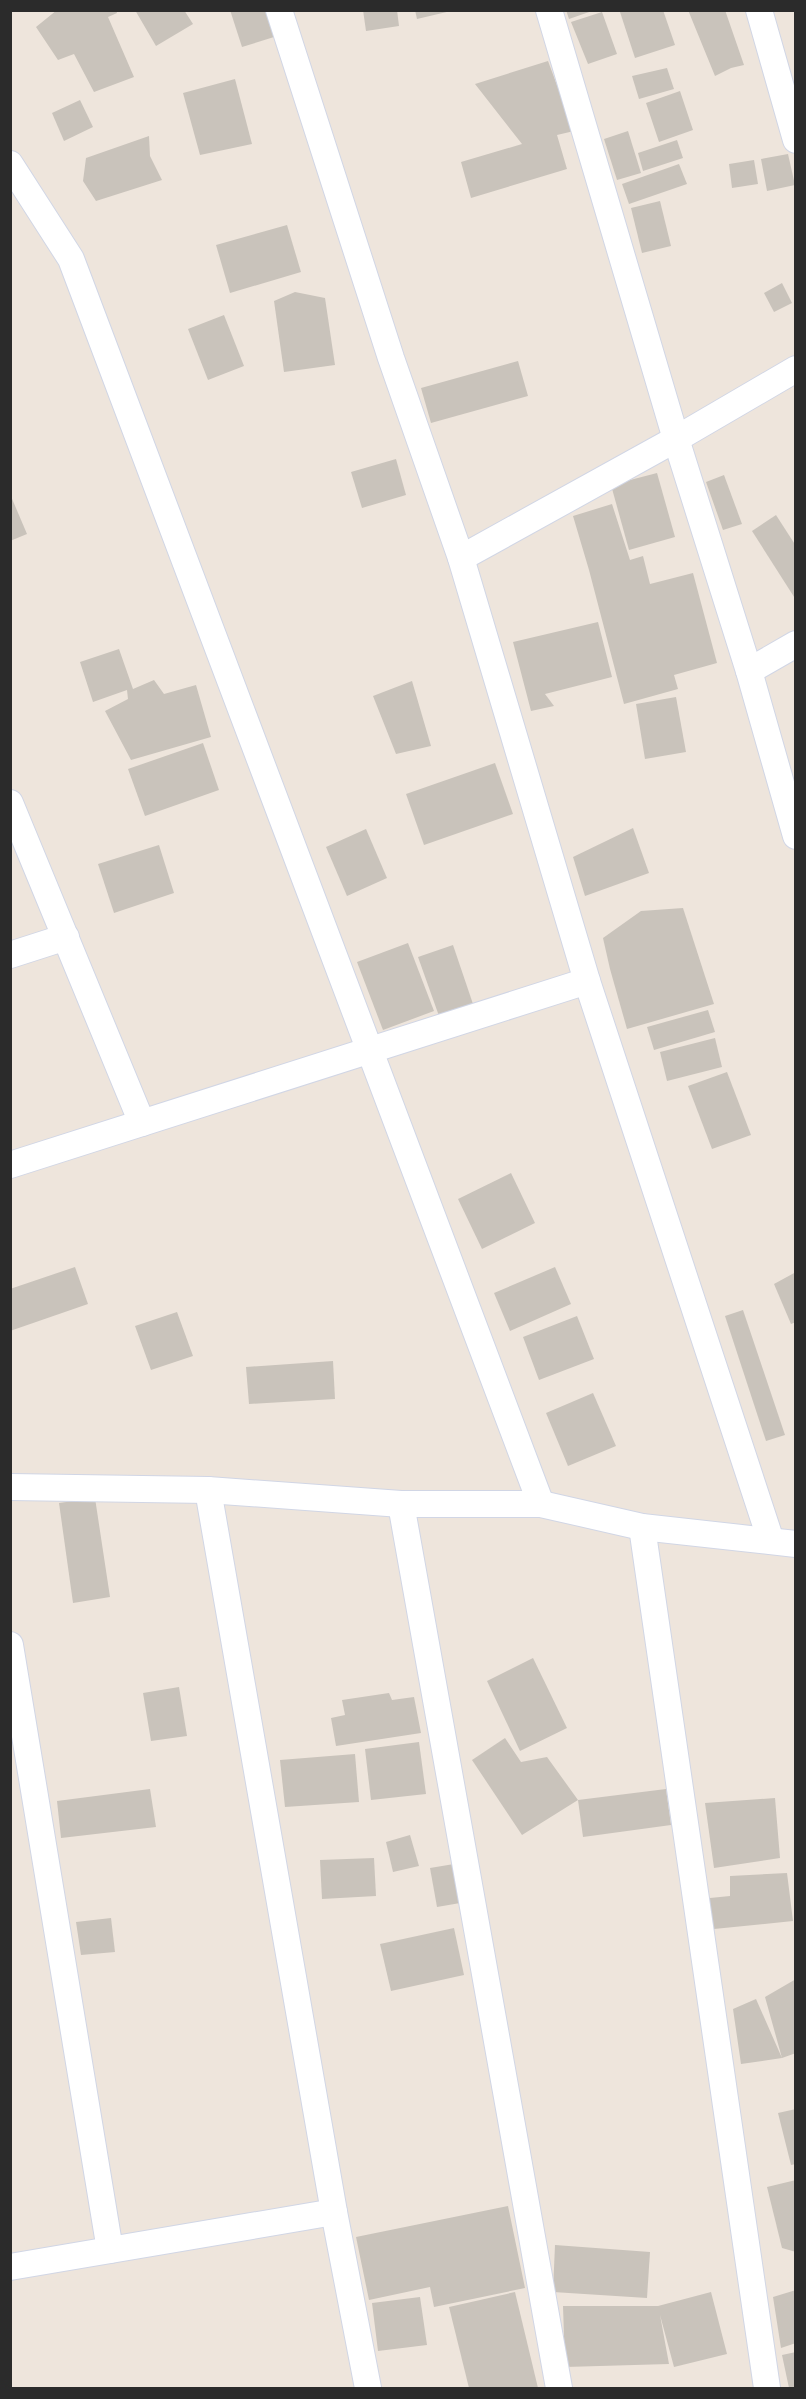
<svg xmlns="http://www.w3.org/2000/svg" width="806" height="2399" viewBox="0 0 806 2399" font-family="Figtree,sans-serif">
<style>
.building{fill:#c9c3bb}
.lines{fill:none;stroke-linecap:round;stroke-linejoin:round}
.minor-casing{stroke:#d1d6e5;stroke-width:28}
.minor{stroke:#fff;stroke-width:26}
</style>
<rect width="100%" height="100%" fill="#eee5dc"/>
<g class="building">
<polygon points="57,10 116,10 117,13 108,17 134,77 94,92 74,54 58,60 36,27"/>
<polygon points="135,10 184,10 193,24 156,46"/>
<polygon points="230,10 266,10 274,37 242,47"/>
<polygon points="363,10 397,10 399,26 366,31"/>
<polygon points="415,10 451,10 451,11 417,19"/>
<polygon points="566,10 592,10 592,11 569,19"/>
<polygon points="626,10 663,10 675,45 635,58 620,12"/>
<polygon points="688,10 725,10 744,65 731,68 715,76"/>
<polygon points="602,12 617,54 588,64 571,22"/>
<polygon points="548,61 574,131 557,135 567,169 471,198 461,162 522,144 475,84"/>
<polygon points="667,68 674,89 639,99 632,76"/>
<polygon points="235,79 252,144 200,155 183,93"/>
<polygon points="680,91 693,130 659,142 646,103"/>
<polygon points="80,100 93,127 64,141 52,113"/>
<polygon points="628,131 641,173 617,180 604,139"/>
<polygon points="149,136 150,156 162,180 96,201 83,181 86,158"/>
<polygon points="677,140 683,158 643,171 638,153"/>
<polygon points="788,154 795,185 767,191 761,159"/>
<polygon points="754,160 758,184 732,188 729,164"/>
<polygon points="679,164 687,184 629,204 622,184"/>
<polygon points="660,201 671,246 642,253 631,208"/>
<polygon points="287,225 301,272 230,293 216,245"/>
<polygon points="782,283 792,303 774,312 764,293"/>
<polygon points="295,292 325,298 335,365 284,372 274,301"/>
<polygon points="224,315 244,366 208,380 188,329"/>
<polygon points="518,361 528,396 431,423 421,388"/>
<polygon points="396,459 406,495 362,508 351,472"/>
<polygon points="657,473 675,537 629,550 611,485"/>
<polygon points="724,475 742,524 723,530 706,482"/>
<polygon points="10,494 27,534 10,541"/>
<polygon points="612,504 630,560 643,556 650,584 693,573 717,663 674,675 678,689 624,704 589,570 573,516"/>
<polygon points="776,515 796,546 796,600 752,531"/>
<polygon points="598,622 612,677 545,694 554,706 531,711 513,642"/>
<polygon points="119,649 133,689 154,680 164,694 196,685 211,737 131,760 105,711 128,699 127,690 93,702 80,662"/>
<polygon points="412,681 431,746 396,754 373,696"/>
<polygon points="676,697 686,752 645,759 636,704"/>
<polygon points="203,743 219,790 145,816 128,769"/>
<polygon points="495,763 513,814 424,845 406,794"/>
<polygon points="633,828 649,873 585,896 573,857"/>
<polygon points="366,829 387,878 347,896 326,847"/>
<polygon points="159,845 174,893 114,913 98,864"/>
<polygon points="683,908 714,1004 627,1029 610,969 603,938 641,911"/>
<polygon points="408,943 434,1011 383,1030 357,962"/>
<polygon points="453,945 473,1004 439,1016 418,957"/>
<polygon points="708,1010 715,1032 654,1050 647,1027"/>
<polygon points="715,1038 722,1067 667,1081 660,1052"/>
<polygon points="727,1072 751,1135 712,1149 688,1086"/>
<polygon points="511,1173 535,1223 482,1249 458,1199"/>
<polygon points="75,1267 88,1304 10,1331 10,1289"/>
<polygon points="555,1267 571,1304 510,1331 494,1293"/>
<polygon points="796,1272 796,1322 791,1324 774,1284"/>
<polygon points="743,1310 785,1435 766,1441 725,1316"/>
<polygon points="177,1312 193,1356 151,1370 135,1326"/>
<polygon points="577,1316 594,1359 539,1380 523,1337"/>
<polygon points="333,1361 335,1399 249,1404 246,1367"/>
<polygon points="593,1393 616,1446 568,1466 546,1413"/>
<polygon points="95,1498 110,1597 73,1603 59,1503"/>
<polygon points="533,1658 567,1728 520,1751 487,1681"/>
<polygon points="179,1687 187,1736 151,1741 143,1693"/>
<polygon points="389,1693 392,1700 414,1697 421,1733 336,1746 331,1718 345,1715 342,1700"/>
<polygon points="505,1738 521,1762 547,1757 578,1800 522,1835 472,1760"/>
<polygon points="419,1742 426,1794 371,1800 365,1749"/>
<polygon points="355,1754 359,1802 285,1807 280,1760"/>
<polygon points="150,1789 156,1827 61,1838 57,1801"/>
<polygon points="666,1789 671,1825 583,1837 578,1800"/>
<polygon points="775,1798 780,1858 714,1868 705,1803"/>
<polygon points="410,1835 419,1866 393,1872 386,1842"/>
<polygon points="374,1858 376,1896 322,1899 320,1860"/>
<polygon points="460,1863 466,1902 437,1907 430,1868"/>
<polygon points="787,1873 793,1921 704,1930 710,1898 730,1896 730,1876"/>
<polygon points="111,1918 115,1952 81,1955 76,1922"/>
<polygon points="454,1928 464,1975 391,1991 380,1944"/>
<polygon points="796,1979 796,2053 782,2058 741,2064 733,2009 756,1999 782,2058 765,1997"/>
<polygon points="796,2109 796,2164 791,2165 778,2113"/>
<polygon points="796,2180 796,2252 782,2248 767,2187"/>
<polygon points="508,2206 525,2288 434,2307 430,2287 369,2300 356,2237"/>
<polygon points="555,2245 650,2252 647,2298 553,2292"/>
<polygon points="796,2290 796,2343 781,2348 773,2297"/>
<polygon points="515,2292 538,2388 469,2388 449,2307"/>
<polygon points="711,2292 727,2354 674,2367 660,2315 669,2364 565,2367 563,2306 658,2306"/>
<polygon points="420,2297 427,2345 378,2351 372,2303"/>
<polygon points="796,2352 796,2388 789,2388 782,2355"/>
</g>
<g class="lines">
<defs>
<g id="minor">
<polyline points="279,10 391,358 461,558 587,981 771,1541"/>
<polyline points="549,10 676,439 749,671 796,836"/>
<polyline points="759,10 796,140"/>
<polyline points="10,164 71,259 541,1504"/>
<polyline points="461,558 676,439 796,369"/>
<polyline points="749,671 796,644"/>
<polyline points="10,803 142,1123"/>
<polyline points="10,955 66,937"/>
<polyline points="10,1165 587,981"/>
<polyline points="10,1487 208,1490 401,1504 541,1504 642,1527 796,1544"/>
<polyline points="208,1490 334,2212 368,2388"/>
<polyline points="401,1504 559,2388"/>
<polyline points="642,1527 767,2388"/>
<polyline points="10,1645 110,2250"/>
<polyline points="10,2267 334,2212"/>
</g>
</defs>
<use href="#minor" class="minor-casing"/>
<use href="#minor" class="minor"/>
</g>
<rect width="806" height="2399" fill="none" stroke="#2b2b2b" stroke-width="24"/>
</svg>
